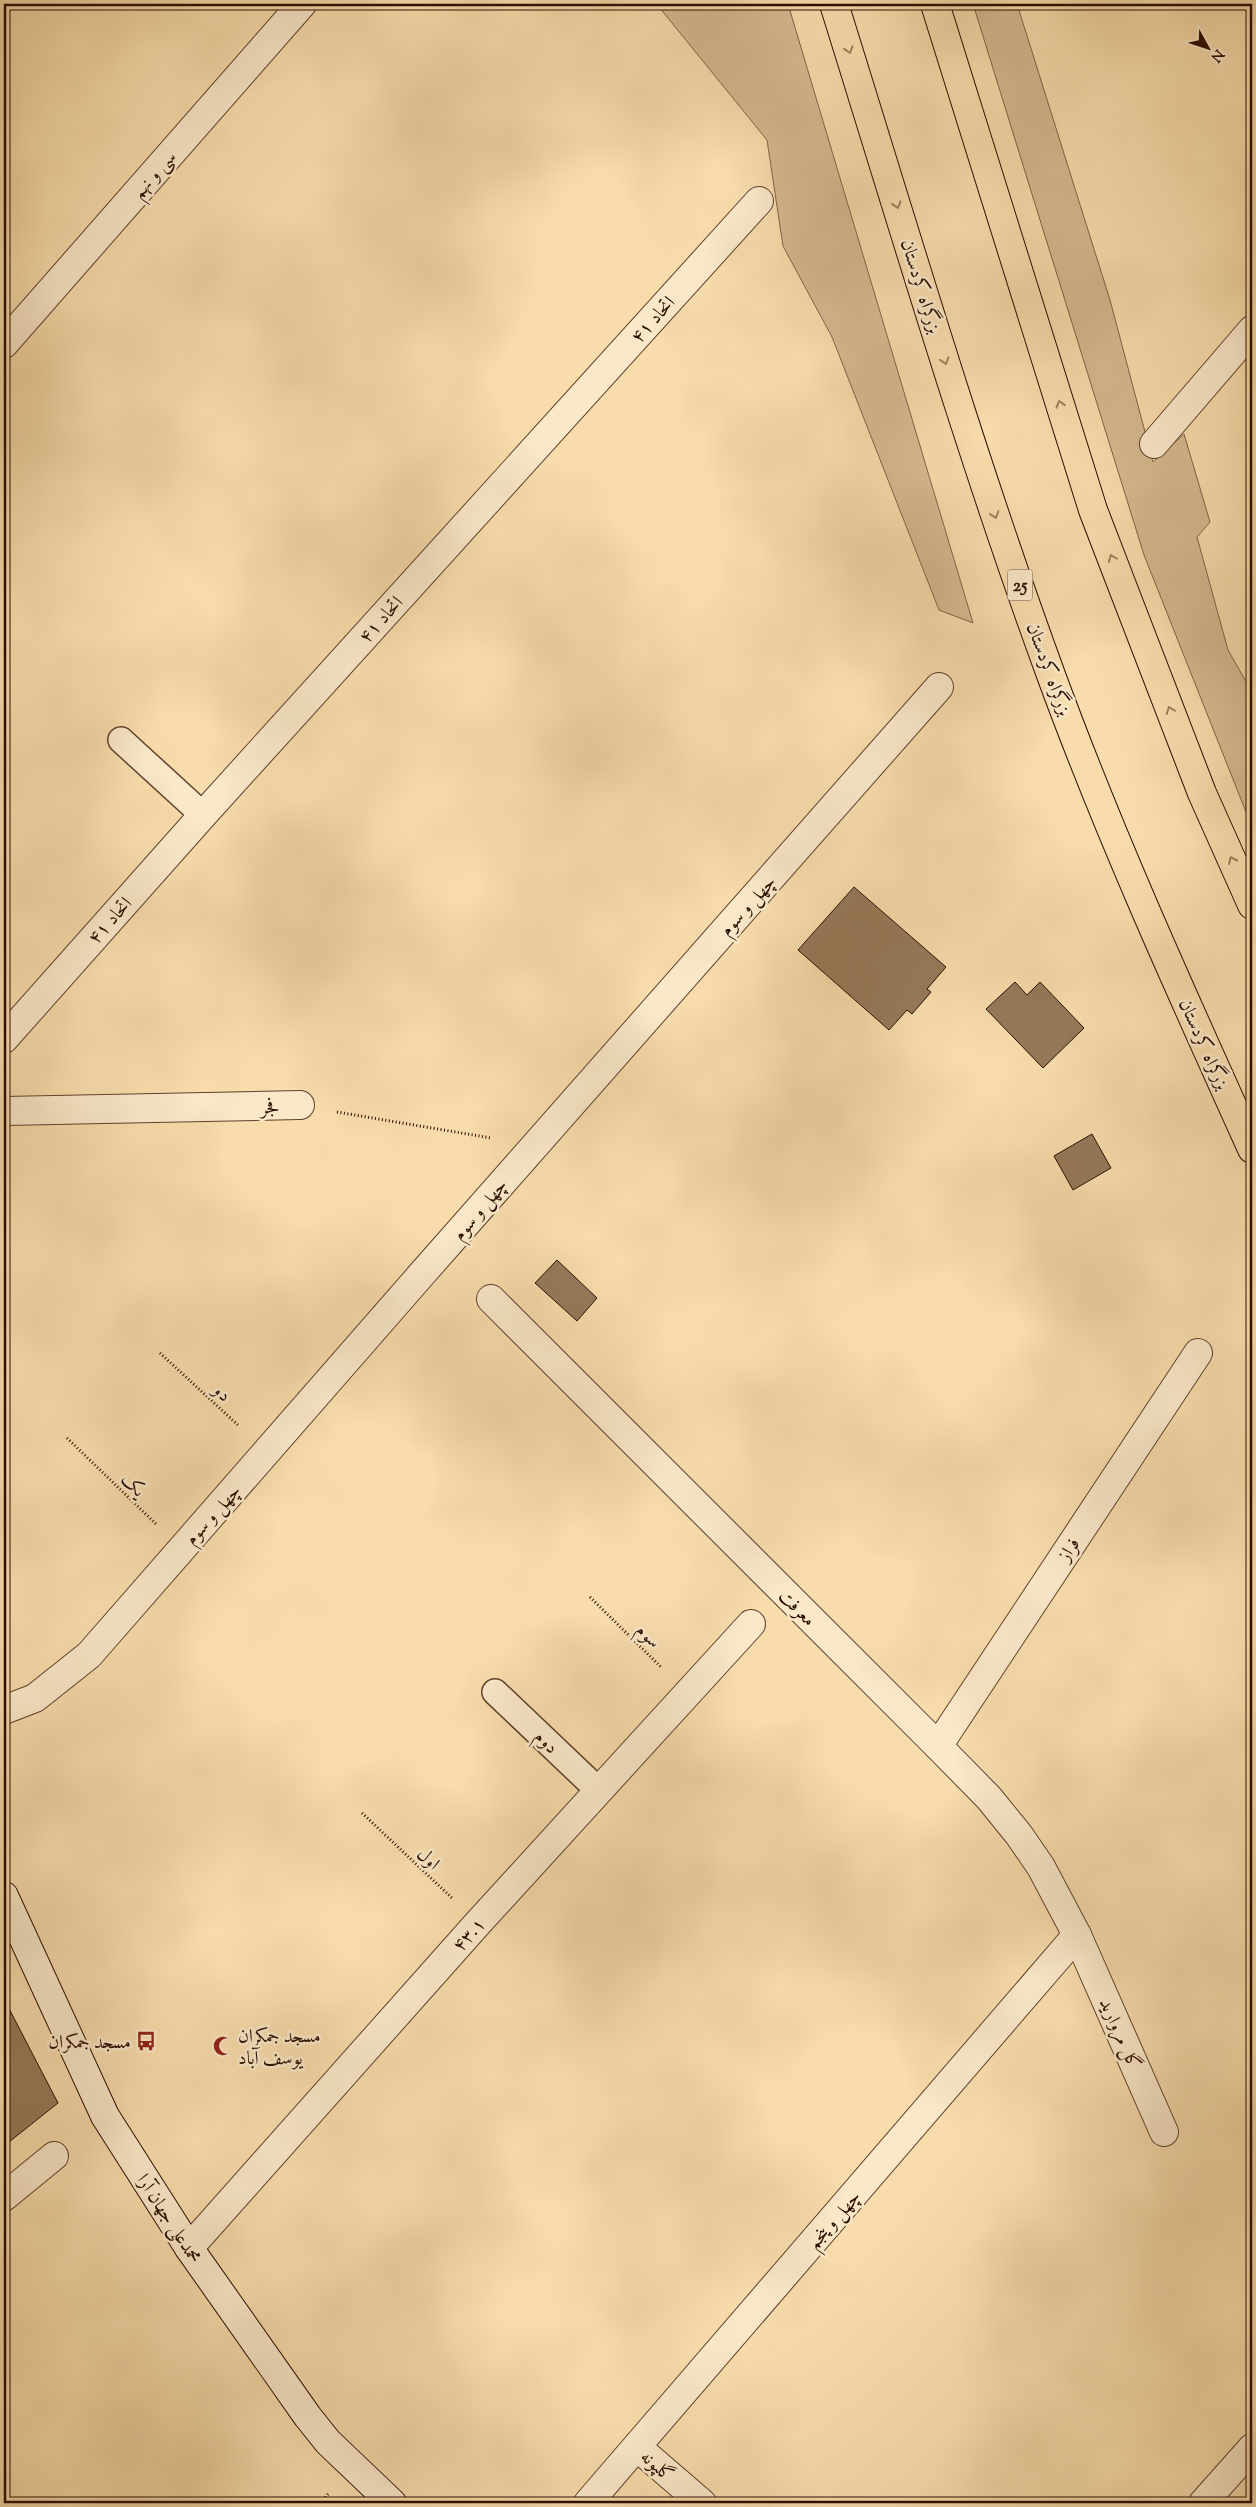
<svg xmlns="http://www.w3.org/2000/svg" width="1256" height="2507" viewBox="0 0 1256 2507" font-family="'Sorts Mill Goudy',Amiri,serif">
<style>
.green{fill:#d5b98f;stroke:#806348}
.building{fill:#957959;stroke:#2a0d00}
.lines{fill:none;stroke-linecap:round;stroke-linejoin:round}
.service-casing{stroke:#5e412b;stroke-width:28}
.minor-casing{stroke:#5e412b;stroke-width:30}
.secondary-casing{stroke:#2a0d00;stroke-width:30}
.trunk-casing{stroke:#2a0d00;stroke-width:30}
.path{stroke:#2a0d00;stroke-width:3;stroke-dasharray:1 2.5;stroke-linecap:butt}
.service{stroke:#fae8c9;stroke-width:25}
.minor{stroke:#fae8c9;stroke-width:28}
.secondary{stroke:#fae8c9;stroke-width:28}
.trunk{stroke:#f8dcac;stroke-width:28}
.oneway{stroke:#9b7f5f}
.labels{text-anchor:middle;stroke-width:5;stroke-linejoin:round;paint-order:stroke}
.shield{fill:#fae8c9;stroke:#684f3c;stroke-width:1}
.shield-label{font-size:18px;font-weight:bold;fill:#2a0d00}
.street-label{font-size:19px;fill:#2a0d00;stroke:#fae8c9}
.poi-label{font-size:19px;fill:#2a0d00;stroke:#fae8c9;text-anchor:start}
</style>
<rect width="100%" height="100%" fill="#f8dcac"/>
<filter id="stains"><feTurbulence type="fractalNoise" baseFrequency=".004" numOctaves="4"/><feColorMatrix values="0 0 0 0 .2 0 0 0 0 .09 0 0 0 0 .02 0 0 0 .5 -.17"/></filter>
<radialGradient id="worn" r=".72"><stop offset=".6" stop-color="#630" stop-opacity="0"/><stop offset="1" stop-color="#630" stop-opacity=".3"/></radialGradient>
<g class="green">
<polygon points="661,4 788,4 973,623 939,610 832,337 783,246 767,140 659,7"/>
<polygon points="973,4 1017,4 1110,300 1153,462 1184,434 1210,522 1197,537 1228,650 1252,692 1252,827 1144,555"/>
</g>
<g class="building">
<polygon points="854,887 946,967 927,989 931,992 912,1014 907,1010 889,1030 798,950"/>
<polygon points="1015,982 1027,995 1040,982 1084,1028 1043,1068 986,1009"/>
<polygon points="1092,1134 1111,1168 1073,1190 1054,1156"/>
<polygon points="557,1260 597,1298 577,1321 535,1283"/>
<polygon points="4,1999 58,2103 4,2146"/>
</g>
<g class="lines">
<defs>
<g id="service">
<polyline points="121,740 203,815"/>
<polyline points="495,1692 598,1790"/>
</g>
<g id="minor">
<polyline points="4,344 302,4"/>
<polyline points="1154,444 1252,330"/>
<polyline points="4,1039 203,815 759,201"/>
<polyline points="4,1111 300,1105"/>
<polyline points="491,1299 938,1746 989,1798 1019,1835 1041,1867 1077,1935 1164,2132"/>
<path d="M4,1710l31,-12 54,-43c282,-324 565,-646 850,-968"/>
<polyline points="938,1746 1198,1353"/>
<polyline points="4,2197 54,2156"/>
<polyline points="189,2248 478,1923 751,1624"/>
<polyline points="637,2447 702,2503"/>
<polyline points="588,2503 1077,1935"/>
<polyline points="1203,2503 1252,2448"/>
</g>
<polyline id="secondary" points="4,1896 105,2116 189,2248 308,2417 328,2442 392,2503"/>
<g id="trunk">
<path d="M834,4c70,224 136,450 217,671 59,161 130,317 201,474"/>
<polyline points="935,4 1093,510 1202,793 1252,905"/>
</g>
</defs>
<use href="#service" class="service-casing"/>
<use href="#minor" class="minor-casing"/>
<use href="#secondary" class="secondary-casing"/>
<use href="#trunk" class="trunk-casing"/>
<g class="path">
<polyline points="337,1112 491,1138"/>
<polyline points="160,1353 239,1426"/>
<polyline points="67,1438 156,1524"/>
<polyline points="590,1597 661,1667"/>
<polyline points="362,1813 452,1898"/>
<polyline points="321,2503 328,2494"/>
</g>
<use href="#service" class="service"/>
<use href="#minor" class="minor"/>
<use href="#secondary" class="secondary"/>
<use href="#trunk" class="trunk"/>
</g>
<defs><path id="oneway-chevron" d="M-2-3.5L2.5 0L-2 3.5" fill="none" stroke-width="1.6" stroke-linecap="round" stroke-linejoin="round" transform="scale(1.25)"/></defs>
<g class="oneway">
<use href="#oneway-chevron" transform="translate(849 50) rotate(73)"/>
<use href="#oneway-chevron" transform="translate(897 205) rotate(73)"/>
<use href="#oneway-chevron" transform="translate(945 361) rotate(73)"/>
<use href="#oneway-chevron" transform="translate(1060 404) rotate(-107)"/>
<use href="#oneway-chevron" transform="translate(995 515) rotate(71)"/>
<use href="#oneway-chevron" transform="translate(1112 558) rotate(-111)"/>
<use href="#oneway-chevron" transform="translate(1170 710) rotate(-111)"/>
<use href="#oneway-chevron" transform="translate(1232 860) rotate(-114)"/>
</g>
<defs>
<symbol id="bus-bare" viewBox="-9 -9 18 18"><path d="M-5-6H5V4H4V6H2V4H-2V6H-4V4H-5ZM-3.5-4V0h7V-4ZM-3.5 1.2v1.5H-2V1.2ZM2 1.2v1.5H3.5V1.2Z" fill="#8f2418" stroke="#fae8c9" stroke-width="2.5" paint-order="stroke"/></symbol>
<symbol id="mosque-bare" viewBox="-9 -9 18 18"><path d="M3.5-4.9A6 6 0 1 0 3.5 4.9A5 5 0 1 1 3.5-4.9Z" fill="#8f2418" stroke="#fae8c9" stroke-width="2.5" paint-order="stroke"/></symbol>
</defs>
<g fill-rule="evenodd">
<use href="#bus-bare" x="132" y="2027" width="28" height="28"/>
<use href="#mosque-bare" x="209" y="2032" width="28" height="28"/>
</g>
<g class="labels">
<rect class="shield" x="1007.5" y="569.5" width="25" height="31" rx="4"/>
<g class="shield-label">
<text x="1020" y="591">25</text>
</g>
<g class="street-label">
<text transform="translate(153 174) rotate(-49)" y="7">سی و نهم</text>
<text transform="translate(922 286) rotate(73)" y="7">بزرگراه کردستان</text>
<text transform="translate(652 319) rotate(-48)" y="7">اتحاد ۴۱</text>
<text transform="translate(380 619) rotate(-48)" y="7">اتحاد ۴۱</text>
<text transform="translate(1050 669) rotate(70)" y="7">بزرگراه کردستان</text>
<text transform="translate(747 905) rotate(-48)" y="7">چهل و سوم</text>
<text transform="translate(109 920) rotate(-48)" y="7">اتحاد ۴۱</text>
<text transform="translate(1205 1044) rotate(66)" y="7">بزرگراه کردستان</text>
<text transform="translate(270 1106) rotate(-1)" y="7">فجر</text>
<text transform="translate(479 1209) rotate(-50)" y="7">چهل و سوم</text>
<text transform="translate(223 1392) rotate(43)" y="7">دو</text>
<text transform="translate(134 1484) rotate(44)" y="7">یک</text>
<text transform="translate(212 1514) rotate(-48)" y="7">چهل و سوم</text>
<text transform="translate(1068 1549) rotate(-56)" y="7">فراز</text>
<text transform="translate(798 1607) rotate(45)" y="7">معرفت</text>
<text transform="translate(649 1635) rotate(44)" y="7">سوم</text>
<text transform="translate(547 1741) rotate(44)" y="7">دوم</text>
<text transform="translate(429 1858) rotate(43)" y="7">اول</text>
<text transform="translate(468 1934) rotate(-48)" y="7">۴۳.۱</text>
<text transform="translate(1121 2033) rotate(66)" y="7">گل مروارید</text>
<text transform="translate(170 2218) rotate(57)" y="7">محمدعلی جهان آرا</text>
<text transform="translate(833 2219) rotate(-49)" y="7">چهل و پنجم</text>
<text transform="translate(658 2465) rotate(41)" y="7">گلپونه</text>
</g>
<g class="poi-label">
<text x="238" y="2042">مسجد جمکران<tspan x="238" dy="22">یوسف آباد</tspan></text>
<text x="131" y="2048" text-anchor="end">مسجد جمکران</text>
</g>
</g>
<rect width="1256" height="2507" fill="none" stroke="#f8dcac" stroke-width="20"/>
<rect x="5" y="5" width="1246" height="2497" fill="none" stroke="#2a0d00" stroke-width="2.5"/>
<rect x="10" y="10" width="1236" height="2487" fill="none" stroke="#2a0d00"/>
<g transform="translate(1208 48) rotate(130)" stroke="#fae8c9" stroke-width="4" paint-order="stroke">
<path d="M0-4L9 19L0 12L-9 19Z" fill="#2a0d00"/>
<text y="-8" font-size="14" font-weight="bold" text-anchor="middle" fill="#2a0d00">N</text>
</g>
<rect width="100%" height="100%" filter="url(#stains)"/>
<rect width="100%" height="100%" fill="url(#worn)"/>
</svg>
